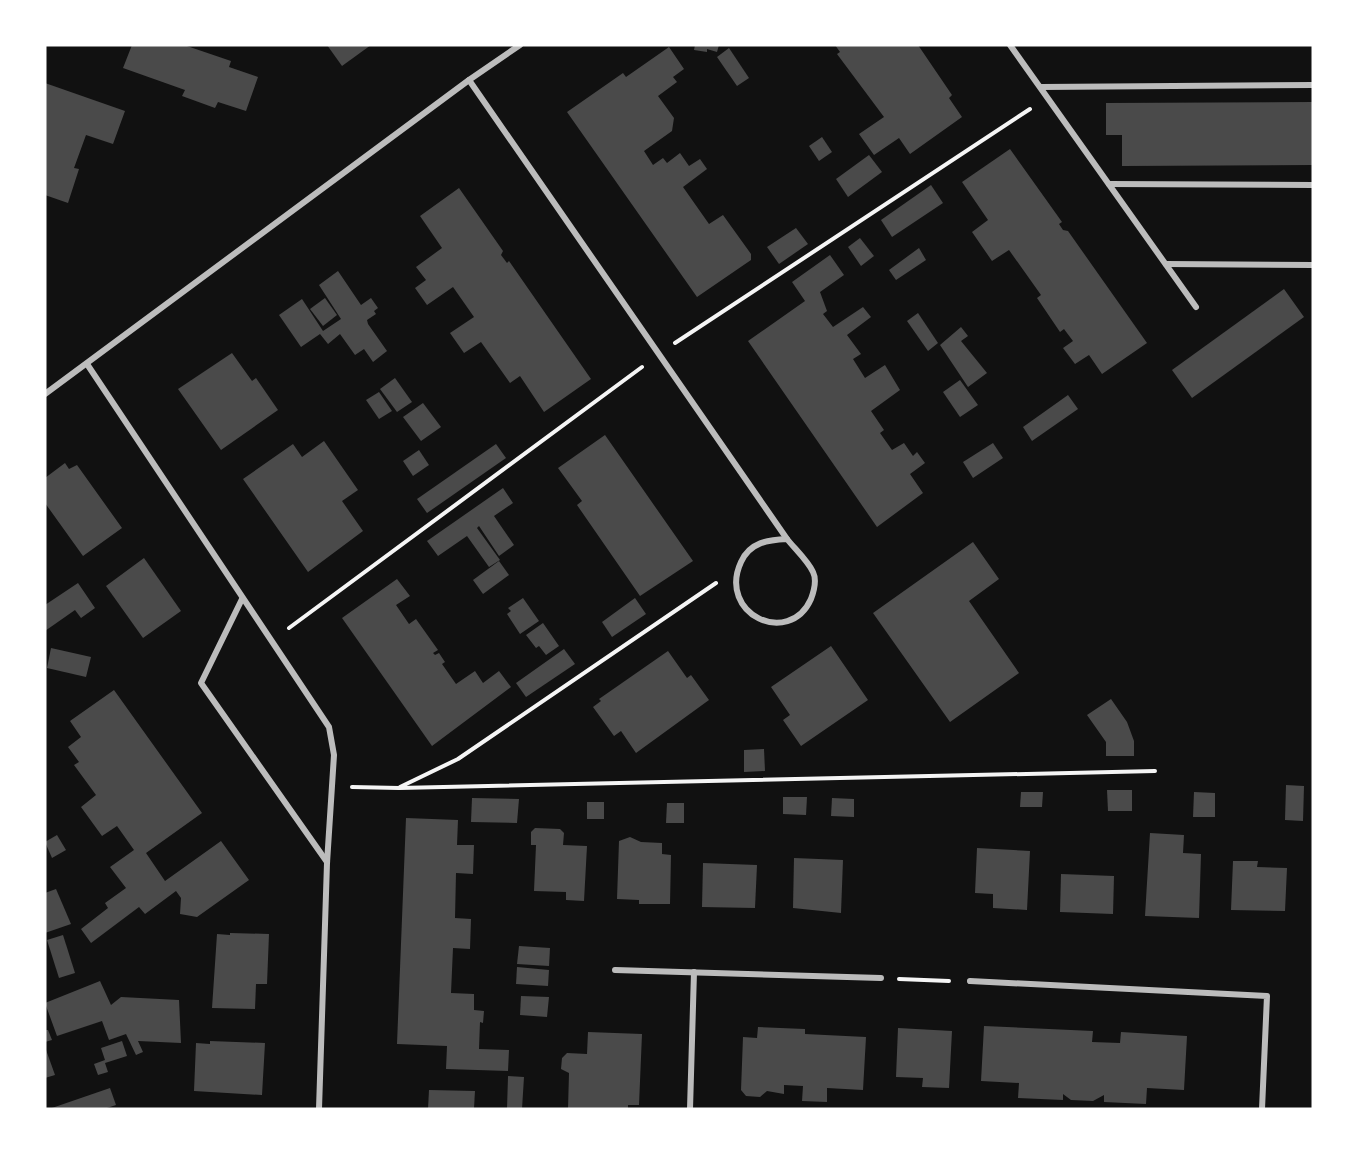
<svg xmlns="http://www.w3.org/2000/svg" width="1358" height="1154" viewBox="0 0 1358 1154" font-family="Roboto,sans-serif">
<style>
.building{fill:#4a4a4a}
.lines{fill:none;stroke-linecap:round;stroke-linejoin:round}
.path{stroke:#f5f5f5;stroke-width:4}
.minor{stroke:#bcbcbc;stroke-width:6}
</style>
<rect width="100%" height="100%" fill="#111"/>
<g class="building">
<polygon points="132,45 184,45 231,61 229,67 258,77 246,111 218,102 215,108 182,96 185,90 123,68"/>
<polygon points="327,45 371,45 342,66"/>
<polygon points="695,45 719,45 717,52 707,49 707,52 694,50"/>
<polygon points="835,45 918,45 952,95 949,98 962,117 910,154 899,138 874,155 859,134 884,117 837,54 840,52"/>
<polygon points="669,47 684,69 673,77 677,82 658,96 674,118 672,131 644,151 653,165 663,158 667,163 680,153 689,166 700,159 707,169 683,187 709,224 723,215 751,254 751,260 697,297 567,112 623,73 626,77"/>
<polygon points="729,48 749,78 737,86 717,57"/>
<polygon points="45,83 125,111 113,144 86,135 74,168 79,169 68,203 45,195"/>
<polygon points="1313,102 1313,165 1122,166 1122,135 1106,135 1106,103"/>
<polygon points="822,137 832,152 819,161 809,146"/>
<polygon points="1010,149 1062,222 1059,224 1063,230 1068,231 1147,343 1102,374 1089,355 1075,364 1063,348 1073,341 1064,329 1060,332 1037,298 1041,295 1009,250 992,261 972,232 988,220 962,182"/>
<polygon points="869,155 882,172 848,197 836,179"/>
<polygon points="931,185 943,203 892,237 881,220"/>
<polygon points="459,188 503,251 501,255 507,263 509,261 591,379 544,412 520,376 510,383 481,342 464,353 450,333 474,317 453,287 427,305 415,288 426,280 416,267 442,248 420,216"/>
<polygon points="796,228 808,244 779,264 767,247"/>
<polygon points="860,238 874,256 861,266 848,247"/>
<polygon points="919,248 926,260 896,280 889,270"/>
<polygon points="830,255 844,275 820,292 827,311 823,314 833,327 863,307 871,317 847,335 861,354 853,359 865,378 885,365 900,390 871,411 884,430 880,433 892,450 904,443 913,456 917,452 925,463 910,474 923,493 877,527 748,341 805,301 792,282"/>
<polygon points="338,271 361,305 371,298 378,308 374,311 376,314 367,320 368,324 387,351 373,362 364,349 355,355 340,334 328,344 320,334 301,347 279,315 302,299 323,331 341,319 319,285"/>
<polygon points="1284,289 1304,317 1192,398 1172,370"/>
<polygon points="325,298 337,315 323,326 310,309"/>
<polygon points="918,313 938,343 928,351 907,321"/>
<polygon points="961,327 968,336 961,341 987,373 968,387 940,345"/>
<polygon points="232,353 252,381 256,378 278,410 221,450 178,389"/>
<polygon points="395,378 412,402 397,412 380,389"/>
<polygon points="960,380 978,405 960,417 943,392"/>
<polygon points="379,392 392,411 379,419 366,400"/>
<polygon points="1068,395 1078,409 1032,441 1023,427"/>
<polygon points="423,403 441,427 421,441 403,417"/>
<polygon points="605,435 693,561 640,596 577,505 582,501 558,468"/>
<polygon points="324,441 358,490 342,501 363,531 308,572 243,479 293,444 302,457"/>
<polygon points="993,443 1003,458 973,478 963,462"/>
<polygon points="496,444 506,458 427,513 417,499"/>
<polygon points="419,450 429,465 413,476 403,461"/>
<polygon points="65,463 69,469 77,465 122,528 83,556 45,503 45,478"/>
<polygon points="503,488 513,503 494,516 514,545 499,556 479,526 477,528 500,560 489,567 467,536 438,556 427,541"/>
<polygon points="973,542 999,579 969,601 1019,673 950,722 873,613"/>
<polygon points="144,558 181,611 143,638 106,586"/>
<polygon points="499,561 509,575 483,594 473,580"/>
<polygon points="397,579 410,596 396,605 409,624 416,619 438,650 433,653 435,655 439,653 445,662 442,664 456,684 475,671 483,683 499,671 511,687 432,746 342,618"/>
<polygon points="78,583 95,608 81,618 75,610 45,631 45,605"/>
<polygon points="523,598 539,621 520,634 507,614 511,611 508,608"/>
<polygon points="635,598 646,614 612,637 602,622"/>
<polygon points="543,623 559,646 546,655 539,646 536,648 526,635"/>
<polygon points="831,646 868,700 801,746 783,720 790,715 771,687"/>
<polygon points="51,648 91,657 86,677 47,668"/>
<polygon points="564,649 575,664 526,697 516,683"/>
<polygon points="668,651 687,678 691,675 709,700 636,753 621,731 614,736 593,707 601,701 599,699"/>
<polygon points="114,690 202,813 146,853 165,881 221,841 249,880 197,917 180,914 181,898 176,891 145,914 139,907 91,943 81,929 108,908 105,903 126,888 110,867 134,850 117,826 102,836 81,807 96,795 74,765 79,762 68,747 81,737 70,721"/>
<polygon points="1111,699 1127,722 1134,741 1134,756 1106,756 1106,742 1087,715"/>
<polygon points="764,749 765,771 744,772 744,750"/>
<polygon points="1286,785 1304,786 1303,821 1285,820"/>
<polygon points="1107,790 1132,790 1132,811 1108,811"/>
<polygon points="1021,792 1043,792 1042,807 1020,807"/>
<polygon points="1194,792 1215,793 1215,817 1193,817"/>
<polygon points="783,797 807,797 806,815 783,814"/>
<polygon points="472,798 519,799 517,823 471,822"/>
<polygon points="832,798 854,799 854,817 831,816"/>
<rect x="587" y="802" width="17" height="17"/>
<polygon points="667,803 684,803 684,823 666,823"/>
<polygon points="406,818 458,820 457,845 474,845 473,874 456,873 455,918 471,919 470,949 453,948 451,993 474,994 474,1010 484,1011 483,1023 480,1022 479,1049 509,1050 508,1071 446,1069 447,1046 397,1044"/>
<polygon points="535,828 560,829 564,833 563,845 587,846 584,901 566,900 566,892 534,891 536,845 531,845 531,832"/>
<polygon points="1150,833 1184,835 1183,853 1201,854 1199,918 1145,916"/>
<polygon points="57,835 66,850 52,858 45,842"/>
<polygon points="630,837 641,842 662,843 662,854 671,855 670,904 639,904 639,900 617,899 619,841"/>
<polygon points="977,848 1030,851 1027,910 993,908 993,894 975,893"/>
<polygon points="794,858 843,860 841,913 793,908"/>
<polygon points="1233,861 1258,861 1257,867 1287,868 1285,911 1231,910"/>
<polygon points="703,863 757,865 755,908 702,907"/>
<polygon points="1061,874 1114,876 1113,914 1060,912"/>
<polygon points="56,889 71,924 45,933 45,893"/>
<polygon points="230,933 269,934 267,984 256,984 255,1009 212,1008 217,934 230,935"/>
<polygon points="63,935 75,973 59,978 47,940"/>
<polygon points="519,946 550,948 549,966 517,964"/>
<polygon points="517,967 549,970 548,986 516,984"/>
<polygon points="100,981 111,1005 121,997 179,1000 181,1043 138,1041 143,1052 136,1055 126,1034 109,1040 102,1021 57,1036 45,1003"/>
<polygon points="521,996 549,997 547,1017 520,1015"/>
<polygon points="984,1026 1093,1031 1092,1042 1120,1043 1121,1032 1187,1036 1184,1090 1147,1088 1146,1104 1104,1102 1104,1095 1093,1101 1071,1100 1063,1094 1063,1100 1018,1098 1019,1083 981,1081"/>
<polygon points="758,1027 805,1029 805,1034 866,1037 863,1090 827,1088 827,1102 802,1101 803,1086 784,1085 784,1094 767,1091 760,1097 746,1096 741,1090 743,1037 757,1038"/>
<polygon points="898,1028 952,1031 949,1088 922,1087 923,1078 896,1077"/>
<polygon points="45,1030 48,1030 52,1040 45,1042"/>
<polygon points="588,1032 642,1034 639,1105 628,1105 628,1109 568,1109 569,1073 561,1069 562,1058 567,1053 587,1054"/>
<polygon points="122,1041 127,1056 105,1063 108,1072 98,1075 94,1064 105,1060 101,1048"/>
<polygon points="210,1041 265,1043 262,1095 194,1091 196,1043 210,1044"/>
<polygon points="45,1047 55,1075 45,1078"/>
<polygon points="508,1076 524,1077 522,1109 507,1108"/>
<polygon points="110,1088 116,1105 104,1109 49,1109"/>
<polygon points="429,1090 475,1091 474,1108 428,1109"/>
</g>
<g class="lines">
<g class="path">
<polyline points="675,343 1030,109"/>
<polyline points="289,628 642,367"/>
<polyline points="352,787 399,788 1155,771"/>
<polyline points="400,787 458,759 716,583"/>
<polyline points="899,979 949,981"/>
</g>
<g class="minor">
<polyline points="1010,45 1196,307"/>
<polyline points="469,80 787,539"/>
<polyline points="1041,87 1313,85"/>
<polyline points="1109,184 1313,185"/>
<polyline points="1166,264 1313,265"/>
<polyline points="87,364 329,727 334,755 327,863 319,1109"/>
<polyline points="45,394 469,80 520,45"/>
<path d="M787,539c8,10 21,22 26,33 4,8 1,19 -2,27 -22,49 -94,15 -70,-37 9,-20 27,-22 46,-23z"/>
<polyline points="242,599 201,683 327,862"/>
<polyline points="615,970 881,978"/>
<polyline points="970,981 1267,996 1262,1109"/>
<polyline points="690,1109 694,972"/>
</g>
</g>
<rect width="1358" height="1154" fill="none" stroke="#ffffff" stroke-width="93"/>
</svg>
